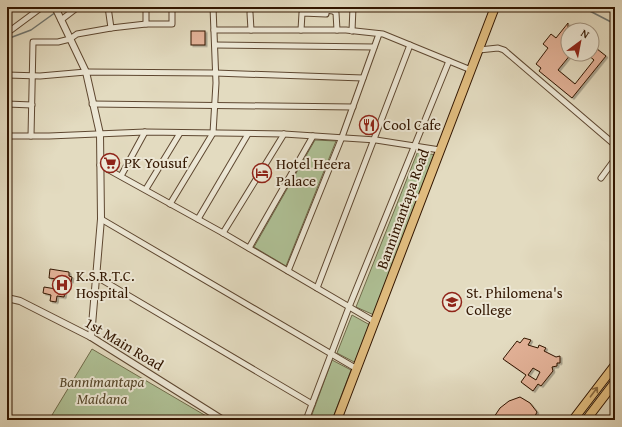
<svg xmlns="http://www.w3.org/2000/svg" width="622" height="427" viewBox="0 0 622 427" font-family="'Gentium Book Plus',serif">
<style>
.green{fill:#afc196;stroke:#706c4b}
.lines{fill:none;stroke-linecap:round;stroke-linejoin:round}
.stream{stroke:#707772;stroke-width:1.5}
.building{fill:#e3b298;stroke:#321600;fill-rule:evenodd;filter:url(#shadow)}
.minor-casing{stroke:#5e4730;stroke-width:7}
.tertiary-casing{stroke:#5e4730;stroke-width:8}
.primary-casing{stroke:#321600;stroke-width:10}
.minor{stroke:#ede8d6;stroke-width:5}
.tertiary{stroke:#ede8d6;stroke-width:6}
.primary{stroke:#e2be80;stroke-width:8}
.oneway{stroke:#8a6a40}
.labels{text-anchor:middle;stroke-width:4;stroke-linejoin:round;paint-order:stroke}
.poi-label{font-size:15px;fill:#321600;stroke:#ede8d6;text-anchor:start}
.street-label{font-size:15px;fill:#321600;stroke:#ede8d6}
.park-label{font-size:15px;font-style:italic;fill:#58492d;stroke:#ede8d6}
</style>
<defs>
<filter id="shadow"><feDropShadow dx="2" dy="1.5" stdDeviation="0" flood-color="#0004"/></filter>
</defs>
<rect width="100%" height="100%" fill="#e3dbc0"/>
<filter id="stains"><feTurbulence type="fractalNoise" baseFrequency=".005" numOctaves="4"/><feColorMatrix values="0 0 0 0 .2 0 0 0 0 .09 0 0 0 0 .02 0 0 0 .5 -.17"/></filter>
<radialGradient id="worn" r=".72"><stop offset=".6" stop-color="#630" stop-opacity="0"/><stop offset="1" stop-color="#630" stop-opacity=".3"/></radialGradient>
<g class="green">
<polygon points="315,140 336,141 286,266 254,247"/>
<polygon points="418,151 435,155 374,315 356,307"/>
<polygon points="352,315 370,325 356,363 337,353"/>
<polygon points="92,349 213,420 49,420"/>
<polygon points="332,360 351,370 332,420 310,420"/>
</g>
<g class="lines">
<g class="stream">
<polyline points="582,7 615,24"/>
<polyline points="59,10 63,7"/>
<polyline points="7,39 31,30 56,12"/>
</g>
</g>
<g class="building">
<polygon points="568,23 568,54 571,54 558,70 575,84 594,60 587,54 592,54 592,45 606,56 572,98 539,71 541,68 536,64 548,48 543,44 551,34 556,38"/>
<rect x="191" y="31" width="14" height="14"/>
<polygon points="50,269 69,272 69,276 72,277 71,282 67,281 64,297 57,296 56,302 50,301 51,295 43,293 44,287 56,289 57,279 49,278"/>
<path d="M524,338l7,2 -3,5 10,3 1,-3 7,3 -2,3 12,6 4,-1v7h-3v3l-5,1 1,4 -12,15 -3,-2 -5,7 -12,-9 5,-7 -23,-16 14,-18 3,2zM533,368l7,4 -4,8 -8,-5z"/>
<polygon points="520,397 530,403 537,412 533,420 492,420 500,408 509,401"/>
</g>
<g class="lines">
<defs>
<g id="minor">
<polyline points="108,7 111,28"/>
<polyline points="146,7 146,24"/>
<polyline points="250,13 251,30"/>
<polyline points="61,20 78,7"/>
<polyline points="214,30 346,30 383,34 471,70"/>
<polyline points="301,30 302,13 326,14 326,10 333,11 336,13 337,30"/>
<polyline points="352,31 353,7"/>
<polyline points="7,33 42,7"/>
<polyline points="215,45 374,47"/>
<polyline points="479,50 498,48 504,50 615,145"/>
<polyline points="7,75 40,76 86,72 215,73 363,78"/>
<polyline points="7,104 32,105"/>
<polyline points="92,104 353,107"/>
<polyline points="7,136 49,136 145,132 284,134 376,140 440,150"/>
<polyline points="31,136 33,42 58,42 70,39 77,34 111,28 146,24 172,24 172,7"/>
<polyline points="100,165 223,233 375,322"/>
<polyline points="121,176 145,132"/>
<polyline points="601,178 615,159"/>
<polyline points="146,189 180,133"/>
<polyline points="170,204 213,133 216,83 213,7"/>
<polyline points="101,219 357,369"/>
<polyline points="198,219 248,134"/>
<polyline points="223,233 284,134"/>
<polyline points="249,248 313,136"/>
<polyline points="288,271 342,137 379,34"/>
<polyline points="97,277 312,404"/>
<polyline points="317,288 410,45"/>
<polyline points="306,420 349,307 449,61"/>
</g>
<g id="tertiary">
<polyline points="55,7 86,72 100,134 101,219 91,337"/>
<polyline points="7,298 20,301 91,337 223,420"/>
</g>
<g id="primary">
<polyline points="337,420 495,7"/>
<polyline points="573,420 615,365"/>
<polyline points="586,420 615,382"/>
</g>
</defs>
<use href="#minor" class="minor-casing"/>
<use href="#tertiary" class="tertiary-casing"/>
<use href="#primary" class="primary-casing"/>
<use href="#minor" class="minor"/>
<use href="#tertiary" class="tertiary"/>
<use href="#primary" class="primary"/>
</g>
<defs><path id="oneway-shaft" d="M-6 0H5M1.5-3L5.5 0L1.5 3" fill="none" stroke-width="1.6" stroke-linecap="round" stroke-linejoin="round"/></defs>
<use class="oneway" href="#oneway-shaft" transform="translate(594 392) rotate(-53)"/>
<defs>
<symbol id="restaurant-ring" viewBox="-11 -11 22 22"><circle r="9.5" fill="#ede8d6" stroke="#8f2418" stroke-width="1.5"/><path d="M-5-6h1v4h1v-4h1v4h1v-4h1v5L-1.5 .5V6h-2V.5L-5-1ZM5-6V6H3V1.5H1.5Q1.5-4 5-6Z" fill="#8f2418"/></symbol>
<symbol id="supermarket-ring" viewBox="-11 -11 22 22"><circle r="9.5" fill="#ede8d6" stroke="#8f2418" stroke-width="1.5"/><path d="M-6-5.5h2.5l.6 2H6L4.5 2H-2.5L-4.4-4H-6ZM-1.5 3.2a1.3 1.3 0 1 0 .1 0ZM3 3.2a1.3 1.3 0 1 0 .1 0Z" fill="#8f2418"/></symbol>
<symbol id="hotel-ring" viewBox="-11 -11 22 22"><circle r="9.5" fill="#ede8d6" stroke="#8f2418" stroke-width="1.5"/><path d="M-6-4.5h1.5V1H6V5H4.5V3h-9V5H-6ZM-4 0a1.8 1.8 0 1 1 3.6 0ZM.5 0V-2.5h3Q6-2.5 6 0Z" fill="#8f2418"/></symbol>
<symbol id="hospital-ring" viewBox="-11 -11 22 22"><circle r="9.5" fill="#ede8d6" stroke="#8f2418" stroke-width="1.5"/><path d="M-5-5h3v3.5h4V-5h3V5h-3V1.5h-4V5h-3Z" fill="#8f2418"/></symbol>
<symbol id="university-ring" viewBox="-11 -11 22 22"><circle r="9.5" fill="#ede8d6" stroke="#8f2418" stroke-width="1.5"/><path d="M0-5L7-2L0 1L-7-2ZM-4 1L0 2.5L4 1V4Q0 6-4 4Z" fill="#8f2418"/></symbol>
</defs>
<g fill-rule="evenodd">
<use href="#restaurant-ring" x="358" y="114" width="22" height="22"/>
<use href="#supermarket-ring" x="99" y="152" width="22" height="22"/>
<use href="#hotel-ring" x="251" y="162" width="22" height="22"/>
<use href="#hospital-ring" x="51" y="274" width="22" height="22"/>
<use href="#university-ring" x="441" y="291" width="22" height="22"/>
</g>
<g class="labels">
<g class="poi-label">
<text x="383" y="130">Cool Cafe</text>
<text x="124" y="168">PK Yousuf</text>
<text x="276" y="169">Hotel Heera<tspan x="276" dy="17">Palace</tspan></text>
<text x="76" y="281">K.S.R.T.C.<tspan x="76" dy="17">Hospital</tspan></text>
<text x="466" y="298">St. Philomena's<tspan x="466" dy="17">College</tspan></text>
</g>
<g class="street-label">
<text transform="translate(403 209) rotate(-70)" y="5">Bannimantapa Road</text>
<text transform="translate(124 344) rotate(31)" y="5">1st Main Road</text>
</g>
<g class="park-label">
<text x="102" y="387">Bannimantapa<tspan x="102" dy="17">Maidana</tspan></text>
</g>
</g>
<rect width="622" height="427" fill="none" stroke="#e3dbc0" stroke-width="24"/>
<rect x="8" y="8" width="606" height="411" fill="none" stroke="#321600" stroke-width="2"/>
<rect x="12" y="12" width="598" height="403" fill="none" stroke="#321600"/>
<g transform="translate(580 42) rotate(32)"><circle r="19" fill="#ede8d6" stroke="#a29480"/>
<path d="M0-3L7 15L0 10L-7 15Z" fill="#8f2418"/>
<text y="-6" font-size="11" font-weight="bold" text-anchor="middle" fill="#321600">N</text>
</g>
<rect width="100%" height="100%" filter="url(#stains)"/>
<rect width="100%" height="100%" fill="url(#worn)"/>
</svg>
